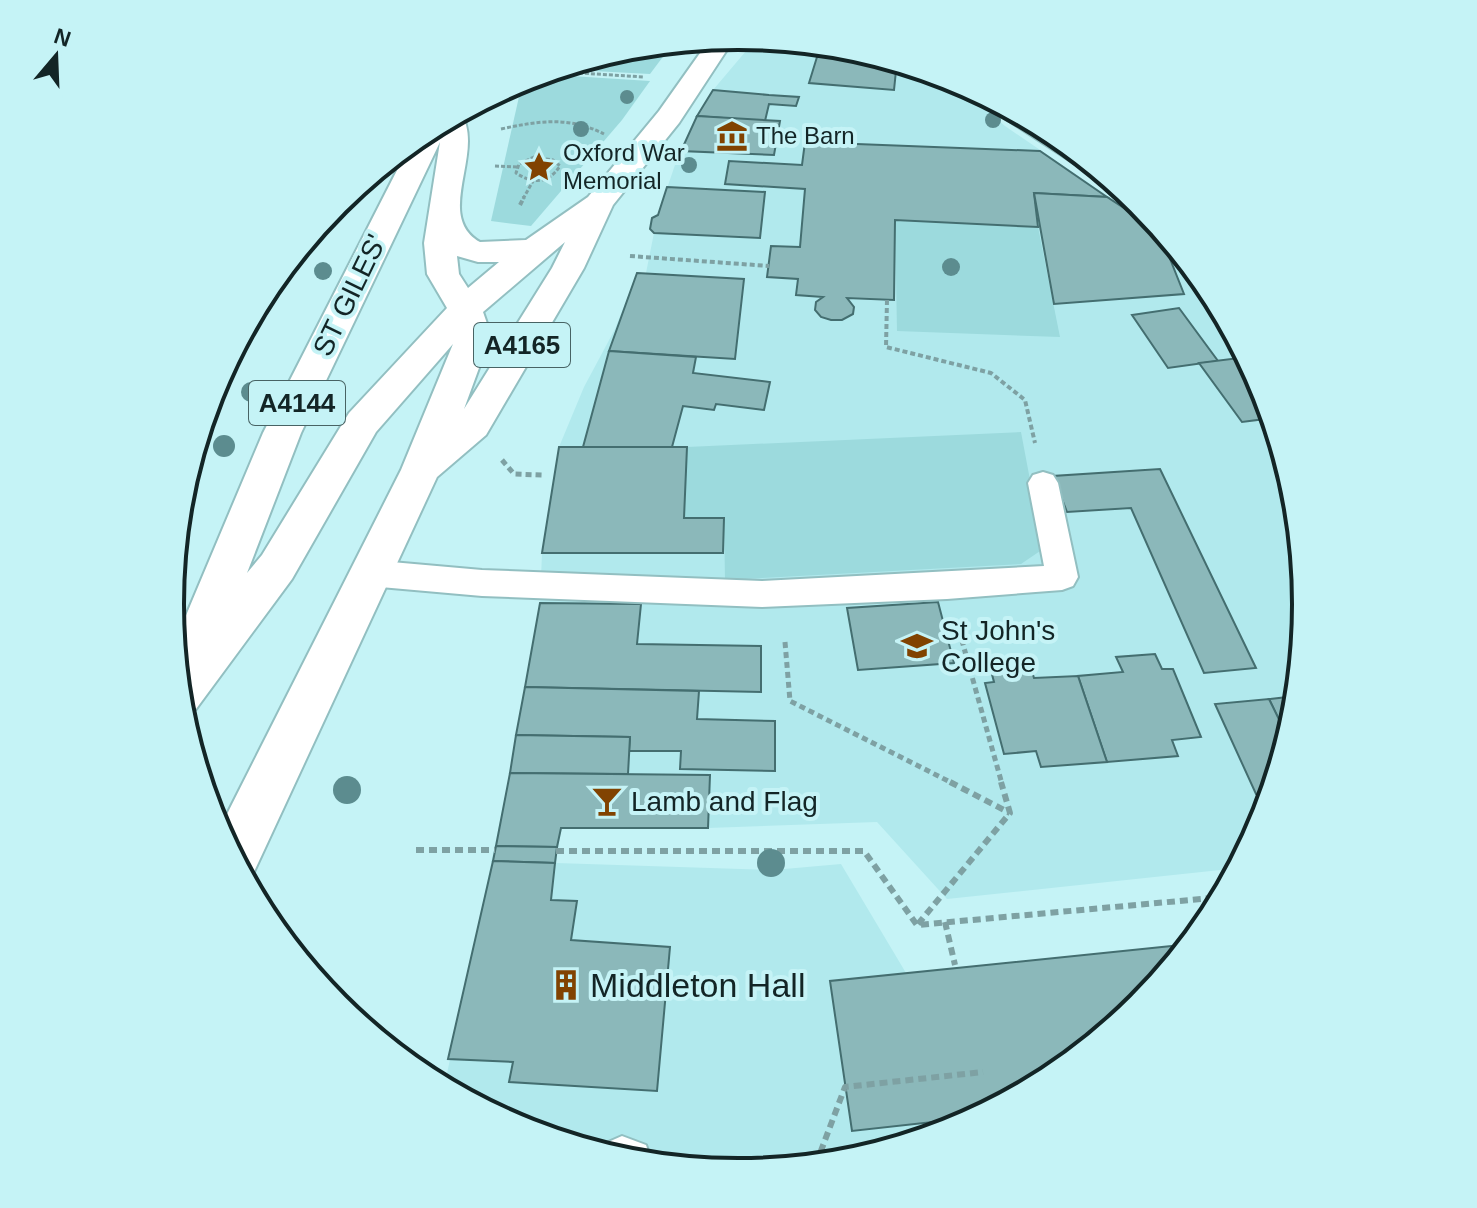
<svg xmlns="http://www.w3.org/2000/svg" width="1477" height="1208" viewBox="0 0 1477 1208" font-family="Helvetica,sans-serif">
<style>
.built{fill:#b1e9ed}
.green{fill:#9cdadd}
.building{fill:#8bb8ba;stroke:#446e70;stroke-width:2}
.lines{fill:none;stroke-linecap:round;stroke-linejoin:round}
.service-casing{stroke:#92bfc1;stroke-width:4}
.minor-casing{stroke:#92bfc1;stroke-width:4}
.primary-casing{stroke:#92bfc1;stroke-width:4}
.path-far3{stroke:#7ea1a3;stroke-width:3;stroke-dasharray:4 2;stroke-linecap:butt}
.path-far2{stroke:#7ea1a3;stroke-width:4;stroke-dasharray:5 3;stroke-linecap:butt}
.path-far1{stroke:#7ea1a3;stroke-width:5;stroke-dasharray:6 4;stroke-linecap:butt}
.path{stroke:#7ea1a3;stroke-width:6;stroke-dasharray:8 5;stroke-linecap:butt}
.service{fill:#fff;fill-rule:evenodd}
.minor{fill:#fff;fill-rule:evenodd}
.primary{fill:#fff;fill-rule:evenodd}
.tree{fill:#5c8c8f}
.labels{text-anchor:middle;stroke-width:8;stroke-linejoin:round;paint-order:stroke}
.far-poi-label{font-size:24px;fill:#132526;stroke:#c5f3f6;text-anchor:start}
.shield{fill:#c5f3f6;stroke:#486364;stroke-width:2}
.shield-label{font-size:26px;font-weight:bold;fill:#132526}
.street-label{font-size:28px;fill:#132526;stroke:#c5f3f6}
.poi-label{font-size:28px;fill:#132526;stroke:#c5f3f6;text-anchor:start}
.near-poi-label{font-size:34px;fill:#132526;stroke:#c5f3f6;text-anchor:start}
.rim{fill:none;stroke:#132526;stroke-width:4}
</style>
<rect width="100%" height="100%" fill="#c5f3f6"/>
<polygon class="built" points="757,38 850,47 946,76 1005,126 1169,238 1211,289 1263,387 1296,494 1306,604 1295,715 1263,822 1239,868 947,899 877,822 708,828 561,828 556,863 773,870 841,864 906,973 1191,944 1140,1006 1054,1077 955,1129 849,1161 738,1172 627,1161 521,1129 444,1088 510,773 540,603 542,553 559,447 584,387 615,329 637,273 646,273 654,233 650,229 652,218 658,215 677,159 697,116 713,90"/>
<g class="green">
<polygon points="674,42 650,74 556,69 628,47"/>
<polygon points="539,74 650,81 622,120 531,226 491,221 523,79"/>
<polygon points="895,220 1038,227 1060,337 897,331"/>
<polygon points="1021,432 1043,549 1021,564 725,580 724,518 684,518 687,447"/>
</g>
<g class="building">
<polygon points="775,40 850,47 897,61 894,90 809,83 821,44"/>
<polygon points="713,90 769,95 799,97 796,106 769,104 765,121 697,116"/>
<polygon points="697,116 780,121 774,155 681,151"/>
<polygon points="805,142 1040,151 1107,197 1034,193 1038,227 895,220 894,300 847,298 854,307 853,314 842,320 831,320 821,317 815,310 816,302 823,297 796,295 798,279 767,277 771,246 800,247 805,189 725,184 729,161 802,165"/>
<polygon points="667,187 765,192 760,238 654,233 650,229 652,218 658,215"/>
<polygon points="1034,193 1107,197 1159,231 1184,294 1054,304"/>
<polygon points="637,273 744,279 735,359 609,351"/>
<polygon points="1179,308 1218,361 1168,368 1132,315"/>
<polygon points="609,351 696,357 693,373 770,382 764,410 716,404 714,410 683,406 672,447 583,447"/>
<polygon points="1247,357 1263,387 1273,418 1242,422 1199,363"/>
<polygon points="1277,432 1285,459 1266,433"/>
<polygon points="559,447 687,447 684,518 724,518 723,553 542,553"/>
<polygon points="1160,469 1256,668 1204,673 1131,508 1067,512 1053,476"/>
<polygon points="938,602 954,663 858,670 847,608"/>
<polygon points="540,603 641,604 637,644 761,646 761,692 525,687"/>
<polygon points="1155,654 1162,669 1173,669 1201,737 1172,740 1178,756 1107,762 1078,676 1123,672 1116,657"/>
<polygon points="1030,665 1034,678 1078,676 1107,762 1041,767 1036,751 1004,754 985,683 994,682 990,667"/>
<polygon points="525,687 699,691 697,719 775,721 775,771 680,769 681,751 629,751 630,737 516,735"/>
<polygon points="1297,696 1295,715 1288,738 1269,699"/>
<polygon points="1269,699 1288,738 1272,793 1256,794 1215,704"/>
<polygon points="516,735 630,737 628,774 510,773"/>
<polygon points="510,773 710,775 708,828 561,828 557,847 496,846"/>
<polygon points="496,846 557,847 555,863 493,861"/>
<polygon points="493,861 555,863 551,900 577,901 571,940 670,947 657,1091 509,1082 513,1062 448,1059"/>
<polygon points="1191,944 1140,1006 1054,1077 978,1117 852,1131 830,981"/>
</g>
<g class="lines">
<defs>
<g id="service">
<polygon points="1043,472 1053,475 1058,483 1078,577 1073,586 1062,590 947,599 762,607 482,596 369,586 358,582 353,573 358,564 369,560 482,570 762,581 1044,566 1028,483 1033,475"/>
<polygon points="622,1136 646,1145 652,1163 627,1161 602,1153 606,1143"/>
</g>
<polygon id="minor" points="997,101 1054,132 1098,168 1080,167 997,113 993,107"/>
<path id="primary" d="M736,36l-57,87 -66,82 -29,63 -98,167 -49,42 -185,399 -8,3 -25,-49 182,-360 52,-126 -77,88 -84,147 -96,130 -15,5 -7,-70 89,-211 149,-292 48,-29c27,39 -27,103 20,130l46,-2 62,-43 71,-86 51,-72zM440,142l-16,101 3,31 20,34 -98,105 -87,142 -15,18 54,-140zM565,242l-13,26 -88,141 27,-74 -8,-23zM457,256l21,6h21l-31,26 -9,-14z"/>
</defs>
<use href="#service" class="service-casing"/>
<use href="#minor" class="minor-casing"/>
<use href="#primary" class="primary-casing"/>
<g class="path-far3">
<polyline points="549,71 644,77"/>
<path d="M501,129c37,-8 68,-13 103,5"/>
<path d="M534,157l19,3 7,6c-12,18 -27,18 -44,7l3,-9z"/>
<polyline points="495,166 518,167"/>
<polyline points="523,199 533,181"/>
</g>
<g class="path-far2">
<polyline points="520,205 524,197"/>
<polyline points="630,256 769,266"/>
<polyline points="887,300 886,347 991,373 1025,400 1035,443"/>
</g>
<g class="path-far1">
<polyline points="502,460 514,474 542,475"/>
<polyline points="959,630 1002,784"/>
<polyline points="785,642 790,701 954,784"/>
</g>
<g class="path">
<polyline points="950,782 1010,813"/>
<polyline points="416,850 495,850"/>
<polyline points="556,851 864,851 917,925 1223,897"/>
<polyline points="945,922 955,965"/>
<polyline points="918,924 1010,813 1001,782"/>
<polyline points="816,1164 845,1087 983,1072"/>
</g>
<use href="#service" class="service"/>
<use href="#minor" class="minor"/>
<use href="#primary" class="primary"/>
</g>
<g class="tree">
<circle cx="627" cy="97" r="7"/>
<circle cx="993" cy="120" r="8"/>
<circle cx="581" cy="129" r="8"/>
<circle cx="689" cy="165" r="8"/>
<circle cx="951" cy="267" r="9"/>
<circle cx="323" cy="271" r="9"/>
<circle cx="251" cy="392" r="10"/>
<circle cx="224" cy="446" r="11"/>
<circle cx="347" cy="790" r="14"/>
<circle cx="771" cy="863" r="14"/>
</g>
<defs>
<symbol id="museum-bare" viewBox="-9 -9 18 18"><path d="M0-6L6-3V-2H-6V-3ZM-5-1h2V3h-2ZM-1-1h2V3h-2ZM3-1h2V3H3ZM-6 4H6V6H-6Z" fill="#814301" stroke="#c5f3f6" stroke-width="2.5" paint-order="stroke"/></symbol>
<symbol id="sight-bare" viewBox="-9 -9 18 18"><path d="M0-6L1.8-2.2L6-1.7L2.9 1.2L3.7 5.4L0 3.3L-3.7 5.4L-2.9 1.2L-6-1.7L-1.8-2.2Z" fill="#814301" stroke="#c5f3f6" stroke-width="2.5" paint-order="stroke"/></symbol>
<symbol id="university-bare" viewBox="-9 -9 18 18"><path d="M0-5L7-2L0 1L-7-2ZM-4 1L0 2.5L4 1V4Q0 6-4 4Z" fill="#814301" stroke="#c5f3f6" stroke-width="2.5" paint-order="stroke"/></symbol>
<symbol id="bar-bare" viewBox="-9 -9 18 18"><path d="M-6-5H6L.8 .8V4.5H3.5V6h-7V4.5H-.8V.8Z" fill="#814301" stroke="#c5f3f6" stroke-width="2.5" paint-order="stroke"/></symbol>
<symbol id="building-bare" viewBox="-9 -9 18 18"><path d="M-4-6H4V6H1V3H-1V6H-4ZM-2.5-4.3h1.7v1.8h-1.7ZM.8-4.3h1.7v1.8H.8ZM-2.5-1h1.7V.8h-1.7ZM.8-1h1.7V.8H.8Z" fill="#814301" stroke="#c5f3f6" stroke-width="2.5" paint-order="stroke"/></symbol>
</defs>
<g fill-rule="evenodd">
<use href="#museum-bare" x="710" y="114" width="44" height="44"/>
<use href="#sight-bare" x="517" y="145" width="44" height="44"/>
<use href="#university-bare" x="895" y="624" width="44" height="44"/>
<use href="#bar-bare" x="585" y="779" width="44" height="44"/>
<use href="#building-bare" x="544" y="963" width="44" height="44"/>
</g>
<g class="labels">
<g class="far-poi-label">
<text x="756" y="144">The Barn</text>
<text x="563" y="161">Oxford War<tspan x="563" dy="28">Memorial</tspan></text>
</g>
<g class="shield">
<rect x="474" y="323" width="96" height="44" rx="6"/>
<rect x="249" y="381" width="96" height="44" rx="6"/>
</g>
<g class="shield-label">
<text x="522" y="354">A4165</text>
<text x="297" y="412">A4144</text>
</g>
<g class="street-label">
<text transform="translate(349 295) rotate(-64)" y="10">ST GILES'</text>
</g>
<g class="poi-label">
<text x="941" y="640">St John's<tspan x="941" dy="32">College</tspan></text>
<text x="631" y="811">Lamb and Flag</text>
</g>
<g class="near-poi-label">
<text x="590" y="997">Middleton Hall</text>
</g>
</g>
<path d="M0 0H1477V1208H0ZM184 604a554 554 0 1 1 1108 0a554 554 0 1 1-1108 0Z" fill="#c5f3f6" fill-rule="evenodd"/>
<path class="rim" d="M184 604a554 554 0 1 1 1108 0a554 554 0 1 1-1108 0Z"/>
<g transform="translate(56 56) rotate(19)" stroke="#c5f3f6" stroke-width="6" paint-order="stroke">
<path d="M0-6L14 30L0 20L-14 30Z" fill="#132526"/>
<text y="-12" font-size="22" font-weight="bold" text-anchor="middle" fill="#132526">N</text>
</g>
</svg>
